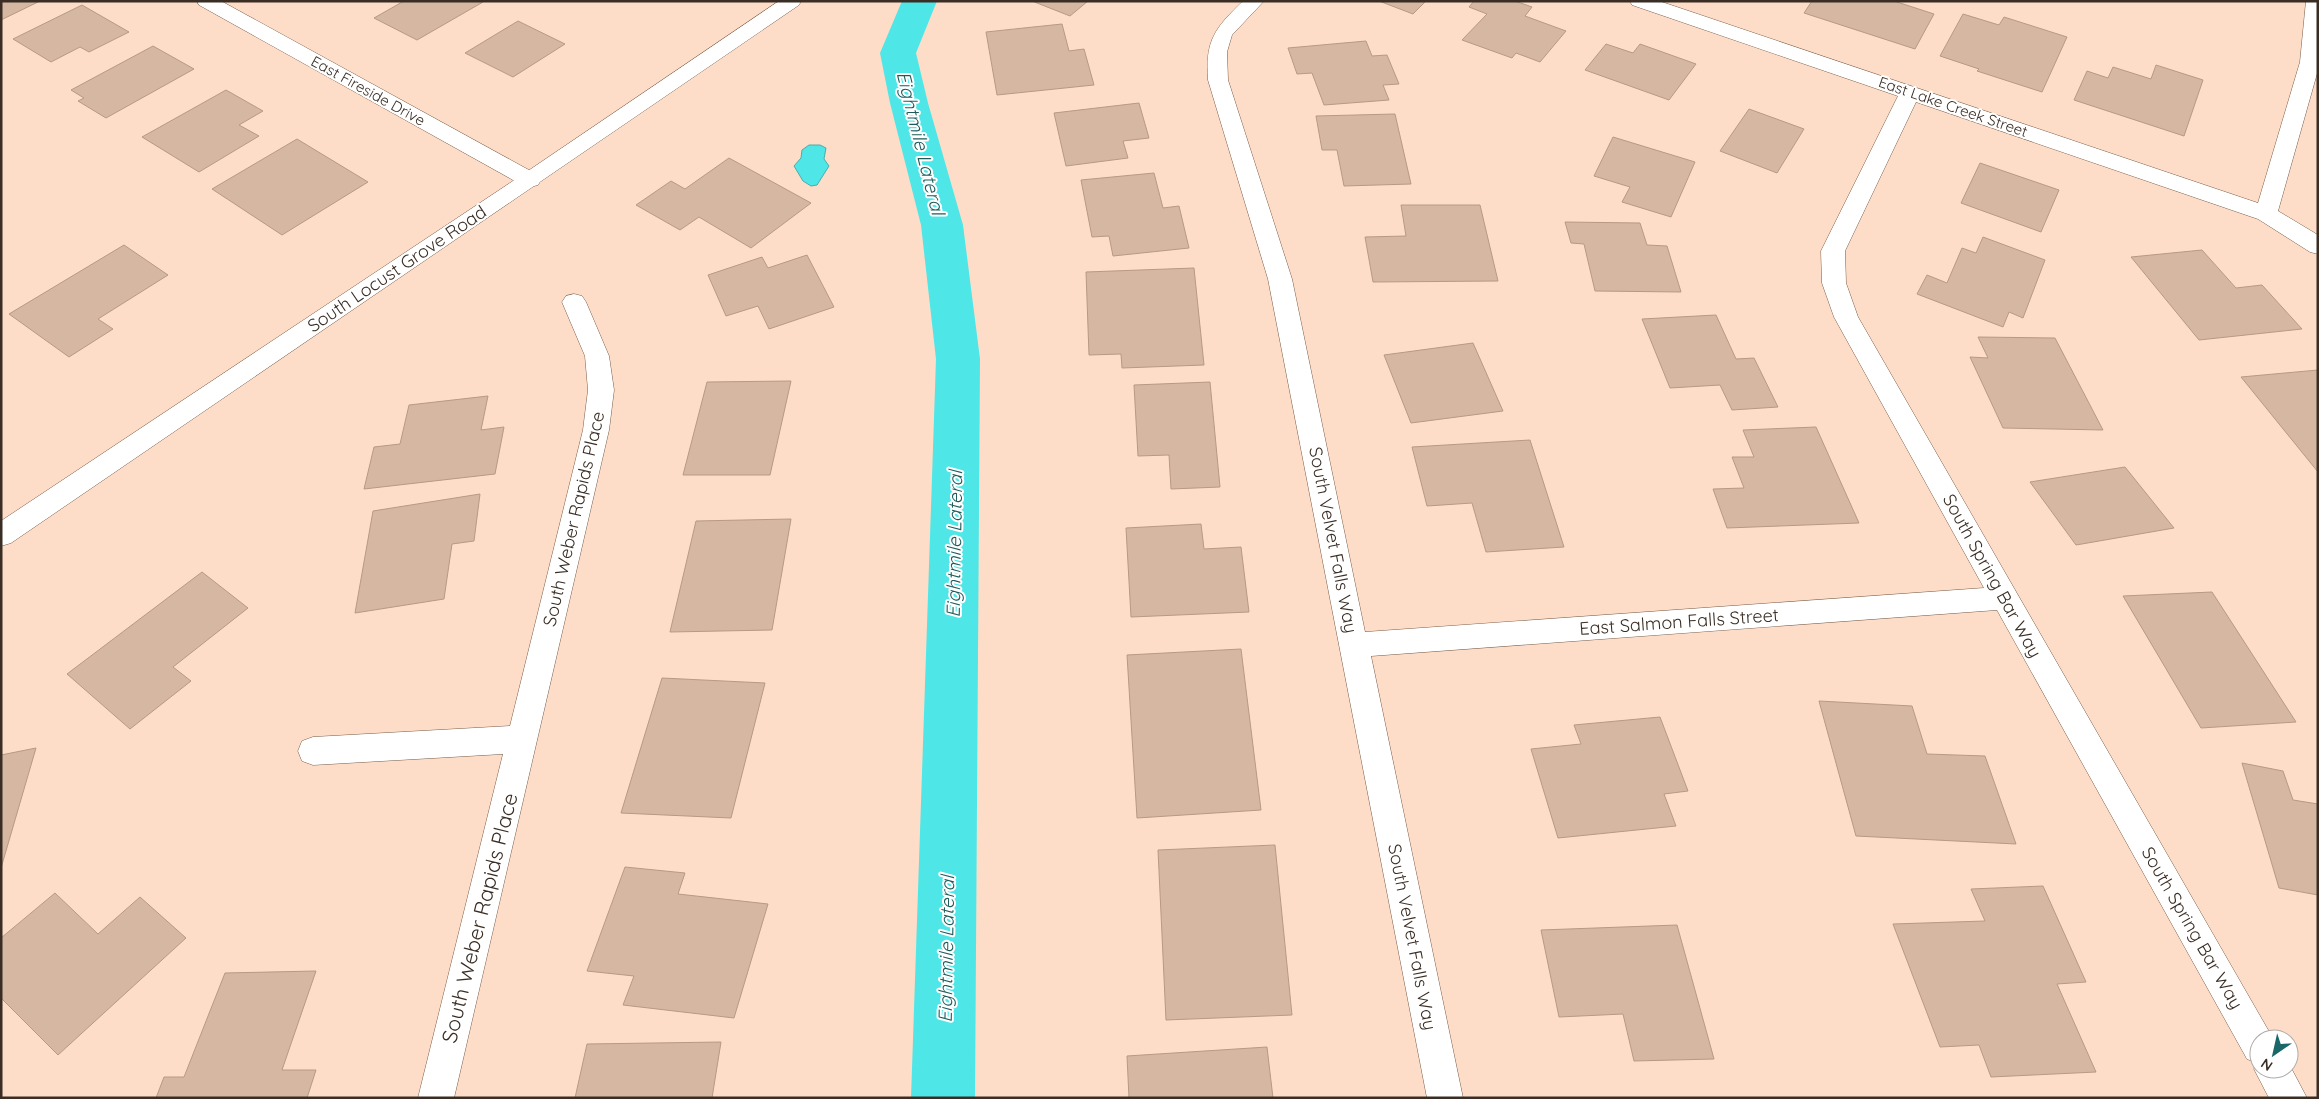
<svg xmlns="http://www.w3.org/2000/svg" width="2319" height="1099" viewBox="0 0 2319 1099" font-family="Quicksand,sans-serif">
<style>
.water{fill:#4fe6e7;stroke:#48aeac}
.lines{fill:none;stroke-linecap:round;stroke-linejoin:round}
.canal{fill:#4fe6e7;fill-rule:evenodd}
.building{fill:#d6b7a2;stroke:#b79984}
.minor-casing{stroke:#785d4a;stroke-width:1}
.major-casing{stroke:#785d4a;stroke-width:1}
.minor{fill:#fff;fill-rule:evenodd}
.major{fill:#fff;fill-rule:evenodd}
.labels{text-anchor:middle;stroke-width:4;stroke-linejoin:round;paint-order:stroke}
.far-street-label{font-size:15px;fill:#392d24;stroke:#fff}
.street-label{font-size:18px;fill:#392d24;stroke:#fff}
.water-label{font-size:19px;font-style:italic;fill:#1d5b5b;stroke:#fff}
.near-street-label{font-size:21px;fill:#392d24;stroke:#fff}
</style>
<rect width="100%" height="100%" fill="#fdddc7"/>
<polygon class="water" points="809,145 820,145 826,148 824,159 829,166 817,185 811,186 803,181 794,166 801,158 802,150"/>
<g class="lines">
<polygon class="canal" points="902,1 937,1 916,53 928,103 963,225 980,359 975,1098 911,1098 936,359 921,225 890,103 880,53"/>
</g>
<g class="building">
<polygon points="1,1 40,1 1,20"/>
<polygon points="404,1 482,1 483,2 417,40 374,18"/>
<polygon points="1032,1 1088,1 1070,16"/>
<polygon points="1379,1 1426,1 1413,14"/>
<polygon points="1474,1 1515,1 1532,7 1525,16 1566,31 1540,62 1516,53 1512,58 1462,40 1487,14 1469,7"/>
<polygon points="1812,1 1894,1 1934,14 1915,49 1804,13"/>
<polygon points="82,5 129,32 89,52 80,47 51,62 13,39"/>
<polygon points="1963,14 1999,25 2004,17 2067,37 2042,92 1977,71 1979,69 1940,56"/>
<polygon points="518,21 565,44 513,77 465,53"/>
<polygon points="1062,24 1069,51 1084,49 1094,85 997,95 986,32"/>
<polygon points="1366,41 1372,56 1387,55 1399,84 1383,85 1389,100 1324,105 1312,73 1297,74 1288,48"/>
<polygon points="1606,44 1633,53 1640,44 1696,64 1669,100 1585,70"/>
<polygon points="153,46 194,69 106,118 78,101 84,98 71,90"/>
<polygon points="2156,65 2203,80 2184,136 2074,100 2087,71 2108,78 2113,67 2151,79"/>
<polygon points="226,90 263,111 239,125 259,136 199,172 142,137"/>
<polygon points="1139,103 1149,138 1123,141 1128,158 1066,166 1054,113"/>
<polygon points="1749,109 1804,129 1777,173 1720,151"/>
<polygon points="1395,114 1411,184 1344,186 1337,150 1322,150 1316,116"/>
<polygon points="1613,137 1695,162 1671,217 1622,202 1630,187 1594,176"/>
<polygon points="297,139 368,182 282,235 212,189"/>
<polygon points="729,158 811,203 751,248 699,217 680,230 636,205 671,181 685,189"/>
<polygon points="1980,163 2059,190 2041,232 1961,203"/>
<polygon points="1154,173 1163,208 1179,206 1189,248 1113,256 1109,236 1092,237 1081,180"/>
<polygon points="1401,205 1480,205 1498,281 1373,282 1365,237 1406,236"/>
<polygon points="1565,222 1640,223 1647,245 1667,246 1681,292 1595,291 1584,244 1571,243"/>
<polygon points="1983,237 2045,260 2023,318 2009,312 2003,327 1917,294 1927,275 1947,283 1962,248 1976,253"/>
<polygon points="124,245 168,275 98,319 113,329 69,357 9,314"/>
<polygon points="2202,250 2236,288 2262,285 2302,329 2199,340 2131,257"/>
<polygon points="807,255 834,307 769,329 758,306 726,316 708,275 762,257 768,268"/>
<polygon points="1194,268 1204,365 1122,368 1121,354 1089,355 1086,272"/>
<polygon points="1716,315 1736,359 1754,358 1778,407 1732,410 1720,385 1670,388 1642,319"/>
<polygon points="1978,337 2055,338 2103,430 2003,428 1970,357 1988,358"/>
<polygon points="1473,343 1503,411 1411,423 1384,355"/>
<polygon points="2318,370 2318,472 2241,377"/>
<polygon points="791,381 770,475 683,475 707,382"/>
<polygon points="1210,382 1220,487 1171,489 1169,455 1138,456 1134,385"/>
<polygon points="488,396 481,430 504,427 495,474 364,489 374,447 400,444 409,405"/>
<polygon points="1816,427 1859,523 1727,528 1713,489 1744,488 1732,457 1754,457 1743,430"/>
<polygon points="1530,440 1564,547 1486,552 1472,503 1427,506 1412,447"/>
<polygon points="2125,467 2174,528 2076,545 2030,482"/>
<polygon points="480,494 474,541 452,544 444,599 355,613 373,511"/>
<polygon points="791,519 772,630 670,632 696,521"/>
<polygon points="1201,524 1204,549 1241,547 1249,612 1131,617 1126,528"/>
<polygon points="202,572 248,608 173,667 191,681 130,729 67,674"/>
<polygon points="2212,592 2296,722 2201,728 2123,596"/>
<polygon points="1241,649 1261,810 1137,818 1127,655"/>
<polygon points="662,678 765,683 731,818 621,813"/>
<polygon points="1819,701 1912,706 1927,754 1985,756 2016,844 1856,836"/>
<polygon points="1660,717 1688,791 1664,794 1676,826 1558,838 1531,749 1581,744 1574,725"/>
<polygon points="36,748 1,868 1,755"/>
<polygon points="2242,763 2283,771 2293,800 2318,804 2318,895 2279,888"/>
<polygon points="1275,845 1292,1015 1166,1020 1158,850"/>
<polygon points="625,867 685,873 678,894 768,904 734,1018 623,1005 634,976 587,971"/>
<polygon points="2043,886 2086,982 2057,984 2096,1072 1991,1077 1979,1045 1940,1047 1893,924 1985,921 1971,889"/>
<polygon points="55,893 98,934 140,897 186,938 58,1055 1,998 1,938"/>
<polygon points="1677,925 1714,1059 1634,1061 1623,1014 1559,1017 1541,930"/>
<polygon points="316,971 282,1070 316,1070 307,1098 156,1098 164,1077 184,1077 225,973"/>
<polygon points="721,1042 712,1098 575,1098 587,1044"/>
<polygon points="1267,1047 1273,1098 1129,1098 1127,1056"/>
</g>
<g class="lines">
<defs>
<g id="minor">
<polygon points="197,1 221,1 538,175 541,180 538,185 530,187 522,185 199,5"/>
<path d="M1243,1h21l-32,34 -5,17 1,28 64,199 73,353 619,-44 -150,-271 -12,-34 -1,-32 77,-155 -266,-91 -2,-4h29l599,202 42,-141 6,-61h12v69l-40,141 40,24v19l-8,-2 -52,-33 -342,-117 -71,149 1,32 12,34 413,718 2,4h-14v30h30v-5l18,34h-38l-15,-29 3,-6 -10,-4 -250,-449 -626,46 92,442h-36l-159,-819 -60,-199c-3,-40 7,-52 35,-79z"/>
<polygon points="574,294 582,296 586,302 609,356 614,390 609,430 454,1098 418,1098 503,754 313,765 302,761 298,751 302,741 313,737 510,726 583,430 588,390 585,356 562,302 566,296"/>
</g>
<polygon id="major" points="779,1 801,1 799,5 11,543 1,546 1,521 522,175"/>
</defs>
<use href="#minor" class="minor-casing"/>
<use href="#major" class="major-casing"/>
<use href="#minor" class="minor"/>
<use href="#major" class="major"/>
</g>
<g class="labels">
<g class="far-street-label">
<text transform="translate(368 91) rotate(29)" y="5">East Fireside Drive</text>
<text transform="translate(1953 107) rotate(19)" y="5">East Lake Creek Street</text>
</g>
<g class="street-label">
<text transform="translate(397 269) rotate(-34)" y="6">South Locust Grove Road</text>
<text transform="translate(574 519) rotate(-77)" y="6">South Weber Rapids Place</text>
<text transform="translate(1333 540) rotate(79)" y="6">South Velvet Falls Way</text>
<text transform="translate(1992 576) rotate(61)" y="6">South Spring Bar Way</text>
<text transform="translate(1679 622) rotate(-4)" y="6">East Salmon Falls Street</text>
<text transform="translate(2192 928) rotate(60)" y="6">South Spring Bar Way</text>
<text transform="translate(1412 937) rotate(79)" y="6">South Velvet Falls Way</text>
</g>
<g class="water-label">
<text transform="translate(921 143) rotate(76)" y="7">Eightmile Lateral</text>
<text transform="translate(954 544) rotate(-89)" y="7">Eightmile Lateral</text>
<text transform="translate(946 949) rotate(-89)" y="7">Eightmile Lateral</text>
</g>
<g class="near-street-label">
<text transform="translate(480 918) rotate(-76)" y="7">South Weber Rapids Place</text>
</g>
</g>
<rect width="2319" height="1099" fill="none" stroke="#392d24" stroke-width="5"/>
<g transform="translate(2274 1054) rotate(214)"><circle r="24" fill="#ffffff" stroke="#b0aba7"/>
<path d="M0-4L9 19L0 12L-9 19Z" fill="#196768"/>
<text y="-8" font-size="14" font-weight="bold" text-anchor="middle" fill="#392d24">N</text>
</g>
</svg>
